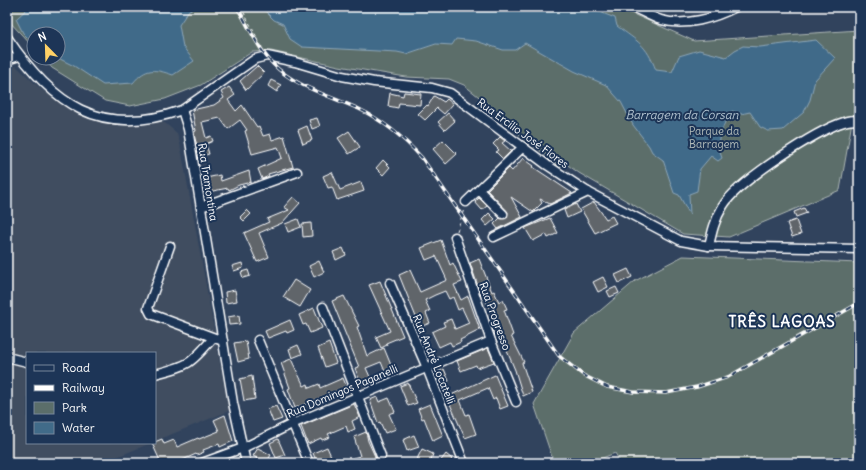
<svg xmlns="http://www.w3.org/2000/svg" width="866" height="470" viewBox="0 0 866 470" font-family="Delius,sans-serif">
<style>
.built{fill:#3f4d61}
.green{fill:#5b6e6a;stroke:#adb6b4}
.water{fill:#416b89;stroke:#8da6b8}
.building{fill:#60656b;stroke:#fff}
.lines{fill:none;stroke-linecap:round;stroke-linejoin:round}
.minor-casing{stroke:#fff;stroke-width:11}
.path{stroke:#fff;stroke-width:1;stroke-dasharray:3 3;stroke-linecap:butt}
.minor{stroke:#1d3557;stroke-width:8}
.rail-casing{stroke:#fff;stroke-width:3.5}
.rail{stroke:#1d3557;stroke-width:2;stroke-dasharray:6;stroke-linecap:butt}
.labels{text-anchor:middle;stroke-width:4;stroke-linejoin:round;paint-order:stroke}
.park-label{font-size:11px;fill:#b5bebc;stroke:#1d3557}
.street-label{font-size:11px;fill:#fff;stroke:#1d3557}
.water-label{font-size:12px;font-style:italic;fill:#b3c4d0;stroke:#1d3557}
.district-label{font-size:15px;font-weight:bold;letter-spacing:1px;fill:#fff;stroke:#1d3557}
</style>
<rect width="100%" height="100%" fill="#31435d"/>
<filter id="ink" filterUnits="userSpaceOnUse"><feTurbulence type="fractalNoise" baseFrequency=".025" numOctaves="2"/><feDisplacementMap in="SourceGraphic" scale="8" xChannelSelector="R" yChannelSelector="G"/><feConvolveMatrix kernelMatrix="1 2 1 2 8 2 1 2 1" color-interpolation-filters="sRGB"/></filter>
<g filter="url(#ink)">
<polygon class="built" points="16,66 40,88 74,112 121,126 156,121 165,123 177,133 180,143 229,411 155,441 155,353 27,353 27,443 151,443 102,463 7,463 7,70"/>
<g class="green">
<polygon points="7,7 617,7 694,41 859,30 859,82 840,190 729,237 683,234 579,173 562,161 561,167 509,126 512,123 464,85 449,79 406,77 339,66 271,51 252,52 201,85 165,99 130,106 105,101 52,68 43,58 58,58 58,34 34,34 34,48 7,19"/>
<polygon points="683,256 859,263 859,463 621,463 615,453 590,463 554,463 534,404 574,333 635,281"/>
</g>
<g class="water">
<path d="M29,7h168l-8,3 -10,15 4,22 11,14 -21,14c-18,-6 -27,-8 -40,8l-30,2 -29,-19 -16,-8v-24h-24v10l-11,-11 -7,-14z"/>
<path d="M261,7h326l28,11 2,8c21,16 29,18 39,44l16,2 7,-16 20,-6 27,7 9,-7 8,-4 17,1 56,-7 19,18 -20,22 -5,20 -6,12 -21,18 -15,1 -8,-4 -10,-15 -9,2 -9,-3c-10,13 -16,32 -10,47l-4,3 -7,-5 -11,13 -3,22 -8,3 1,21 -11,-20 -5,-2 -11,-33 -11,-8 -3,-6 -16,-21 -12,-23 -15,-17 -32,-14 -49,-28 -10,7h-12l-27,-9 -20,-2 -4,6 -16,-1 -30,10 -9,-2 -95,-5 -12,-8 -7,-15 -9,-4z"/>
</g>
<g class="building">
<polygon points="257,66 264,73 246,90 240,81"/>
<polygon points="271,80 281,85 277,92 268,86"/>
<polygon points="229,87 235,95 228,100 236,111 242,105 257,127 259,126 263,136 270,134 272,140 284,136 293,167 268,174 269,176 262,179 258,169 282,158 278,147 252,154 245,131 247,130 240,120 228,129 220,118 202,122 206,138 211,136 213,141 206,144 209,154 201,156 195,139 194,132 196,131 192,110 214,105 224,98 221,92"/>
<polygon points="404,92 421,94 420,105 399,103 398,108 388,106 390,93 403,96"/>
<polygon points="434,96 444,102 447,99 453,104 444,114 437,108 425,120 418,114 427,105 428,106"/>
<polygon points="448,113 455,121 445,130 438,122"/>
<polygon points="317,118 320,126 312,129 309,120"/>
<polygon points="307,126 312,140 303,144 298,130"/>
<polygon points="349,131 360,147 349,154 338,138"/>
<polygon points="500,137 505,141 502,143 511,151 503,159 496,152 499,150 493,144"/>
<polygon points="443,140 457,154 446,164 433,149"/>
<polygon points="523,158 534,166 533,167 572,193 550,204 540,199 542,203 533,212 511,197 522,217 498,229 494,224 500,218 507,218 508,212 487,190 509,168 512,171"/>
<polygon points="383,160 390,167 383,175 376,168"/>
<polygon points="249,171 251,182 239,185 229,190 228,188 208,192 206,178 220,175 221,181"/>
<polygon points="332,172 340,190 361,182 364,191 337,200 332,187 328,188 323,176"/>
<polygon points="293,197 300,203 282,223 259,233 269,257 257,262 244,233 269,222 267,219 289,210 284,207"/>
<polygon points="479,198 487,206 482,210 475,202"/>
<polygon points="594,202 606,219 612,216 616,223 595,233 581,209"/>
<polygon points="576,204 580,212 567,218 564,210"/>
<polygon points="804,208 807,213 796,217 794,212"/>
<polygon points="247,210 251,214 244,221 240,217"/>
<polygon points="489,213 495,219 487,226 482,220"/>
<polygon points="550,218 558,233 548,238 546,234 533,241 525,228"/>
<polygon points="298,219 301,227 288,232 285,224"/>
<polygon points="796,220 801,234 792,237 787,223"/>
<polygon points="311,223 312,236 303,237 302,224"/>
<polygon points="441,240 450,265 453,263 462,282 454,285 461,300 468,296 480,330 460,340 461,342 452,346 450,342 439,347 432,332 445,326 443,322 451,319 455,329 469,323 462,308 458,310 453,297 449,299 445,291 435,295 425,300 430,311 426,313 430,323 420,327 399,275 410,270 420,292 447,280 436,256 426,260 421,248"/>
<polygon points="343,248 346,255 336,260 333,252"/>
<polygon points="479,259 492,292 494,291 499,302 503,300 507,309 504,310 513,335 511,336 524,362 522,363 532,392 523,396 515,370 483,294 481,295 470,263"/>
<polygon points="319,261 324,272 314,277 309,266"/>
<polygon points="242,263 243,268 234,271 232,266"/>
<polygon points="628,269 632,277 619,283 615,275"/>
<polygon points="248,270 250,276 243,278 241,272"/>
<polygon points="603,277 608,287 598,292 593,282"/>
<polygon points="294,280 310,290 300,307 283,297"/>
<polygon points="380,281 403,336 386,343 387,345 381,348 376,337 390,331 369,285"/>
<polygon points="616,287 619,293 610,297 607,291"/>
<polygon points="235,290 237,301 226,303 225,292"/>
<polygon points="344,296 359,326 357,327 367,356 384,348 393,370 386,374 381,362 366,368 371,379 361,384 355,368 359,367 332,301"/>
<polygon points="314,308 322,328 310,333 306,324 303,325 299,315"/>
<polygon points="239,315 240,324 229,325 228,317"/>
<polygon points="290,320 294,330 287,333 286,331 268,338 265,331"/>
<polygon points="246,341 249,359 238,362 234,343"/>
<polygon points="329,343 336,363 325,367 318,348"/>
<polygon points="298,345 302,354 292,358 289,349"/>
<polygon points="488,348 494,362 477,368 476,365 461,371 457,361"/>
<polygon points="291,359 304,386 308,384 309,388 319,384 320,388 343,378 347,388 295,408 288,389 290,388 281,363"/>
<polygon points="444,369 449,381 446,383 451,395 495,375 508,406 500,409 496,398 493,400 488,388 460,400 466,415 469,414 476,434 465,438 450,404 445,398 435,373"/>
<polygon points="252,376 255,399 244,401 240,379"/>
<polygon points="408,383 417,403 408,406 400,386"/>
<polygon points="377,397 379,402 389,398 395,412 389,414 396,429 385,433 380,422 378,423 370,400"/>
<polygon points="354,404 360,417 352,421 355,429 348,432 346,426 328,434 330,437 322,440 321,438 308,444 301,426"/>
<polygon points="430,404 443,436 433,441 424,418 422,419 418,409"/>
<polygon points="276,406 282,419 273,422 268,409"/>
<polygon points="225,415 233,441 220,447 219,444 203,450 204,452 197,455 196,454 176,463 161,463 152,443 162,439 164,444 174,440 177,447 198,438 199,439 219,431 214,420"/>
<polygon points="366,432 368,441 378,463 363,463 362,461 355,463 353,458 360,456 354,437"/>
<polygon points="414,435 419,447 407,451 403,440"/>
<polygon points="278,439 285,455 276,458 270,443"/>
<polygon points="327,447 334,463 317,463 313,453"/>
<polygon points="258,448 271,455 266,463 253,463 257,458 253,456"/>
<polygon points="422,449 433,454 430,463 415,463"/>
<polygon points="446,454 452,459 449,463 439,463"/>
</g>
<g class="lines">
<defs>
<g id="minor">
<path d="M632,7c10,4 19,10 29,13 24,7 54,-2 75,-13"/>
<path d="M7,37c45,67 93,102 175,73l73,-51 12,-3 28,6 47,14 32,6 58,6 18,5 97,72 41,27 93,49 28,5 150,3"/>
<polyline points="7,60 19,56"/>
<polyline points="182,110 188,129 233,403 246,463"/>
<polyline points="479,190 503,214"/>
<polyline points="466,202 523,147"/>
<polyline points="201,207 297,172"/>
<polyline points="455,237 491,341 516,402"/>
<polyline points="494,237 588,192"/>
<polyline points="170,246 148,308 151,314 223,341"/>
<path d="M709,246c3,-14 6,-27 14,-40 14,-24 94,-76 121,-84 5,-2 10,-2 15,-2"/>
<polyline points="390,283 427,368 464,463"/>
<polyline points="323,307 381,456"/>
<polyline points="258,340 309,463"/>
<polyline points="7,357 27,362"/>
<path d="M155,374c34,-9 35,-9 58,-36"/>
<polyline points="202,463 243,448 292,424 491,341"/>
</g>
</defs>
<use href="#minor" class="minor-casing"/>
<g class="path">
<polyline points="241,7 263,49"/>
<polyline points="457,231 464,209"/>
</g>
<use href="#minor" class="minor"/>
<defs>
<path id="rail" d="M237,7c11,18 21,42 36,57 22,23 58,32 86,45 25,12 45,29 63,49l137,198 24,19 24,12 26,5 33,1 31,-6 31,-10 131,-74"/>
</defs>
<use href="#rail" class="rail-casing"/>
<use href="#rail" class="rail"/>
</g>
</g>
<g class="labels">
<g class="park-label">
<text x="714" y="135">Parque da<tspan x="714" dy="13">Barragem</tspan></text>
</g>
<g class="street-label">
<text transform="translate(523 133) rotate(36)" y="4">Rua Ercílio José Flores</text>
<text transform="translate(208 182) rotate(81)" y="4">Rua Tramontina</text>
<text transform="translate(495 316) rotate(70)" y="4">Rua Progresso</text>
<text transform="translate(434 359) rotate(68)" y="4">Rua André Locatelli</text>
<text transform="translate(342 391) rotate(-23)" y="4">Rua Domingos Paganelli</text>
</g>
<g class="water-label">
<text x="682" y="119">Barragem da Corsan</text>
</g>
<g class="district-label">
<text x="782" y="327">TRÊS LAGOAS</text>
</g>
</g>
<rect width="866" height="470" fill="none" stroke="#1d3557" stroke-width="24"/>
<rect x="12" y="12" width="842" height="446" fill="none" stroke="#fff" stroke-width="1.5" filter="url(#ink)"/>
<rect x="26" y="352" width="130" height="92" fill="#1d3557" stroke="#77869a"/>
<rect x="34" y="365" width="20" height="6" fill="#1d3557" stroke="#77869a"/>
<text x="62" y="372" font-size="12" fill="#ffffff">Road</text>
<rect x="34" y="385" width="20" height="6" fill="#ffffff" stroke="#77869a"/>
<text x="62" y="392" font-size="12" fill="#ffffff">Railway</text>
<rect x="34" y="402" width="20" height="12" fill="#5b6e6a" stroke="#77869a"/>
<text x="62" y="412" font-size="12" fill="#ffffff">Park</text>
<rect x="34" y="422" width="20" height="12" fill="#416b89" stroke="#77869a"/>
<text x="62" y="432" font-size="12" fill="#ffffff">Water</text>
<g transform="translate(46 46) rotate(337)"><circle r="19" fill="#1d3557" stroke="#77869a"/>
<path d="M0-3L7 15L0 10L-7 15Z" fill="#ffd166"/>
<text y="-6" font-size="11" font-weight="bold" text-anchor="middle" fill="#ffffff">N</text>
</g>
</svg>
